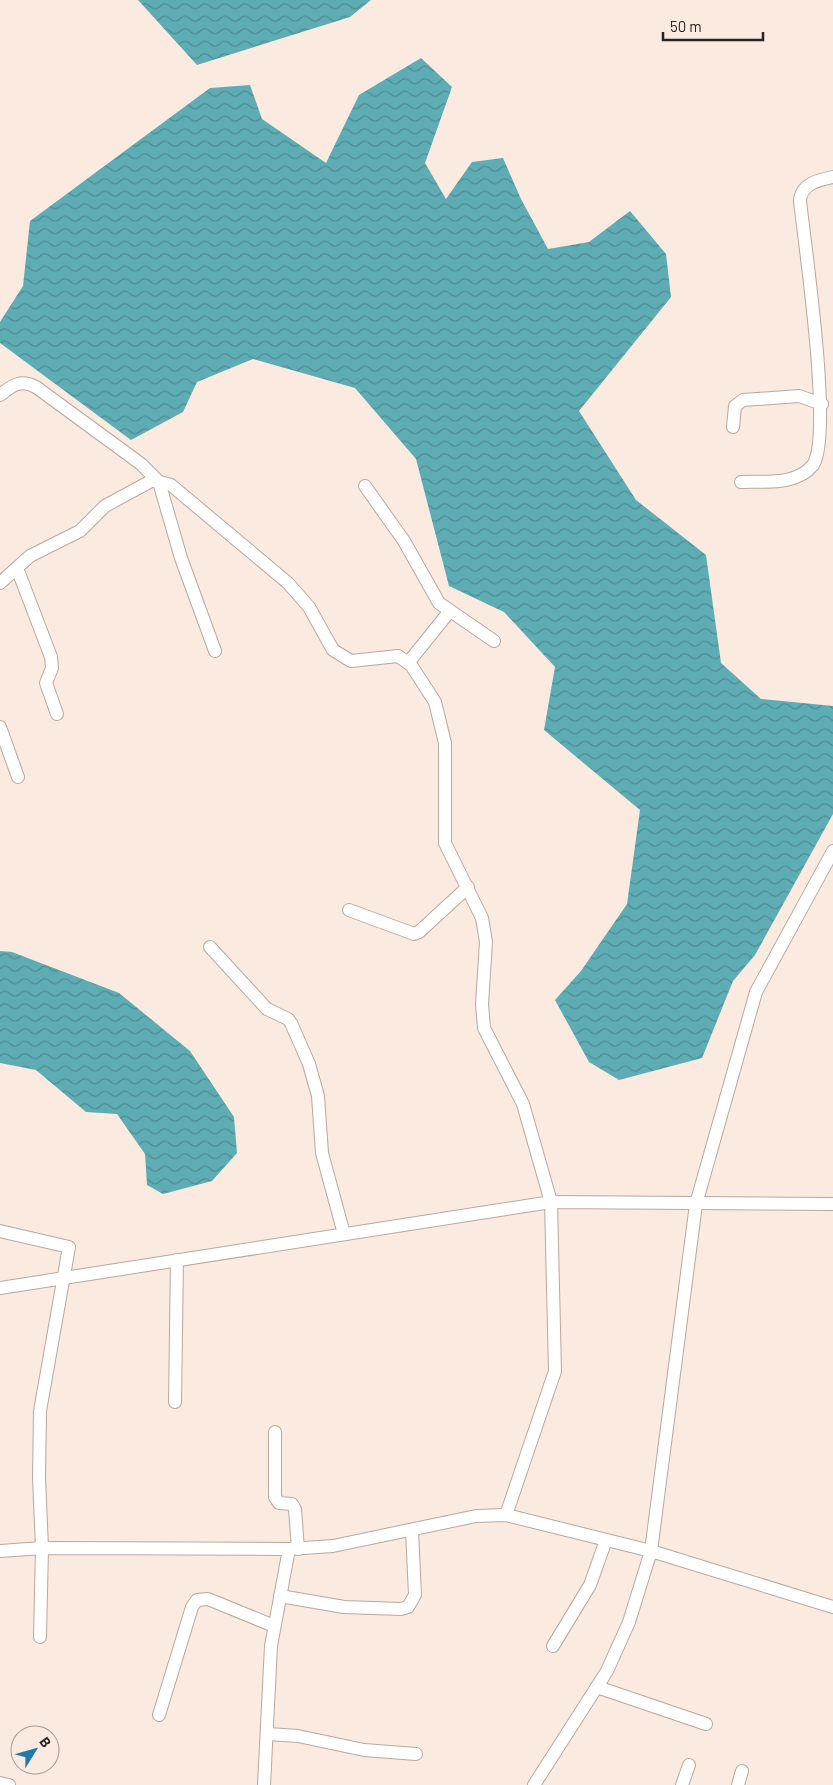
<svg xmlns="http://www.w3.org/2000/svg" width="833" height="1785" viewBox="0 0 833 1785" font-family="Barlow,sans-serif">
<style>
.water{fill:url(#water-waves)}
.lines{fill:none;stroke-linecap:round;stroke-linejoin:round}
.minor-casing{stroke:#b8a89e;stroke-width:14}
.minor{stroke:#fff;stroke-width:12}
</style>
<defs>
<pattern id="water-waves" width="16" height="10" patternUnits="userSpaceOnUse" patternTransform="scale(1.25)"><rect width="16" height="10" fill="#5eadb4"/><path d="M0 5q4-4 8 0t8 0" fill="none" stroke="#4e8c92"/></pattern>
</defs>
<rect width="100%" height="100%" fill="#fbeae0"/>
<g class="water">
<polygon points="138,0 371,0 350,17 197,65"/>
<polygon points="421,58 452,87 425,163 446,199 472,162 503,158 521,199 548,249 589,242 630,211 666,254 671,297 579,411 636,500 706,555 721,663 761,699 833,706 833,814 755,955 733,981 702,1058 619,1080 589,1062 555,1000 581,971 627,904 640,810 544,730 555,667 504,612 449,586 416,459 355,388 253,359 197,382 183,412 131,440 0,343 0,322 23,286 30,221 210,88 250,85 262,119 326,163 359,95"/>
<polygon points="0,951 12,952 119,993 190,1051 234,1117 237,1153 212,1181 163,1194 147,1185 145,1154 117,1114 86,1112 36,1070 0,1063"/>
</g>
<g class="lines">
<defs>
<g id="minor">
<path d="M0,395c13,-10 20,-16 36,-8l105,77 18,18 22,76 34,93"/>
<polyline points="733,427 735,406 743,400 799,396 822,404"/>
<path d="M741,482c24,-1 55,4 72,-17 20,-30 -8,-218 -13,-264 1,-17 18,-21 33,-24"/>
<polyline points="365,486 404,541 439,603 494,641"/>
<polyline points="17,568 51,657 52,668 46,683 57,714"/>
<polyline points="0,583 30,556 80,531 105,506 153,480 171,485 288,583 309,607 333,650 351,661 398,656 411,665 435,702 445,743 445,843 482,918 486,942 482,1004 484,1028 523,1104 551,1202 555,1371 506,1515"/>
<polyline points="408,663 449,612"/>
<polyline points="0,727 18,777"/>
<polyline points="349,910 414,934 419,932 468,887"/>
<polyline points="210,947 267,1009 288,1019 291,1023 309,1064 318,1096 322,1153 344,1234"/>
<polyline points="0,1231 69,1247 40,1411 39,1478 42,1548 40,1637"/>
<polyline points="0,1288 551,1202 833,1204"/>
<polyline points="175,1402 177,1260"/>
<polyline points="275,1432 275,1497 279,1503 292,1504 295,1509 298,1549"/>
<polyline points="0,1551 42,1548 289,1549 333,1546 476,1516 506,1515 651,1551 833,1607"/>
<polyline points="280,1596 344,1607 401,1609 408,1607 415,1595 412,1530"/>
<polyline points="553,1646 590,1585 606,1540"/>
<polyline points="597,1687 706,1724"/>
<polyline points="159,1715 192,1607 197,1600 208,1599 274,1626"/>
<polyline points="268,1734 298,1736 364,1750 416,1754"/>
<polyline points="0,1783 9,1785"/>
<polyline points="264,1785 271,1646 289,1549"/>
<polyline points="534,1785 607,1671 629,1622 651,1551 696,1204 756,992 833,851"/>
<polyline points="682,1785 689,1765"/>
<polyline points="738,1785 742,1771"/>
</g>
</defs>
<use href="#minor" class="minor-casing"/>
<use href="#minor" class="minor"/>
</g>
<g transform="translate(35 1750) rotate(53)"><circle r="24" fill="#fbeae0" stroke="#a79a93"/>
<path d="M0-4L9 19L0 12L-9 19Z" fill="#237aa9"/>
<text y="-8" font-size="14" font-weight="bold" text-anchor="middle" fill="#2a2320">B</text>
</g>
<path d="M663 32v8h100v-8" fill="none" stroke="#2a2320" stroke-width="2.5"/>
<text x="670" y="32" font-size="15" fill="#2a2320" stroke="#fbeae0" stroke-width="4" paint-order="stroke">50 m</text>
</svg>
